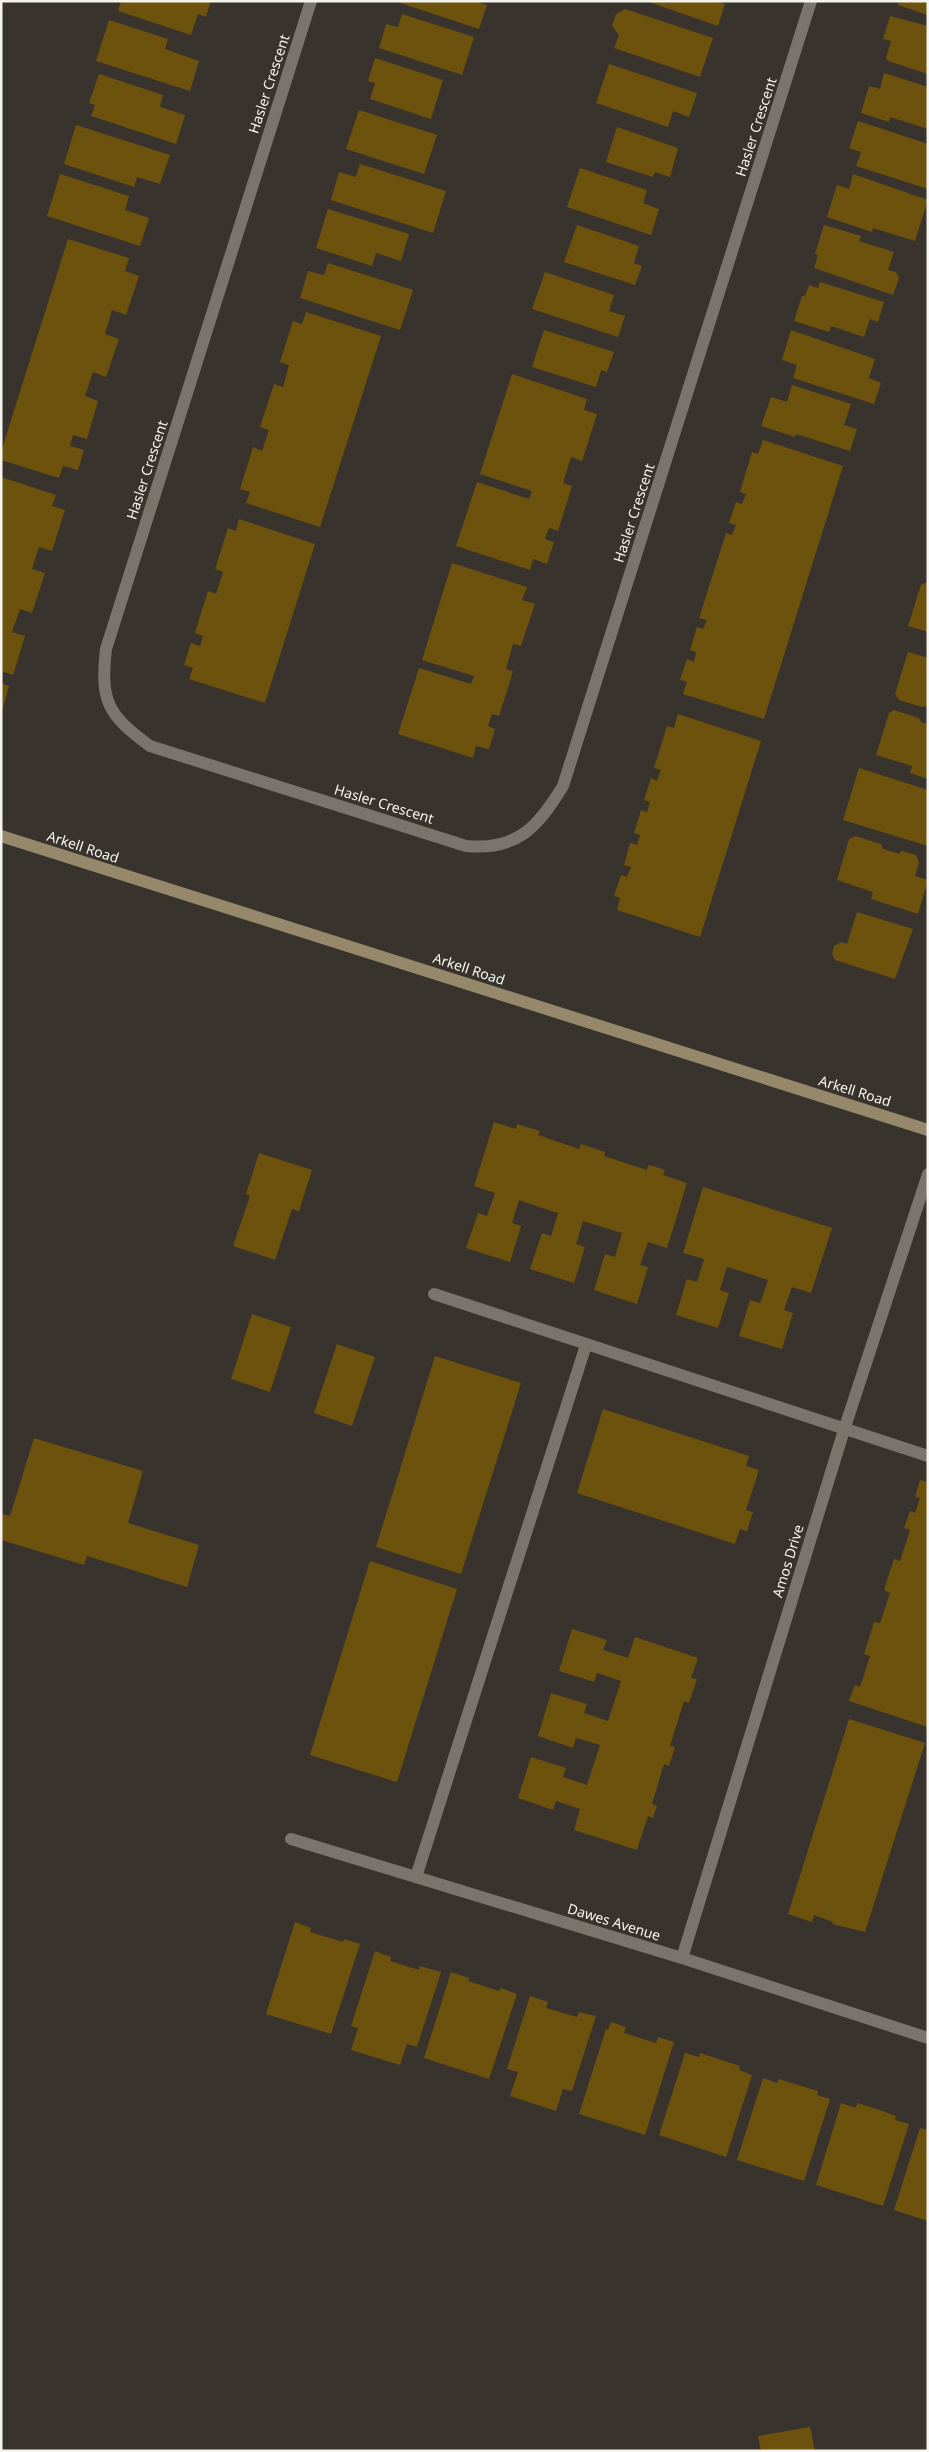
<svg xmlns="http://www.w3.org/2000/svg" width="929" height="2452" viewBox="0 0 929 2452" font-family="'Noto Sans',sans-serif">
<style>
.building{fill:#6d520e}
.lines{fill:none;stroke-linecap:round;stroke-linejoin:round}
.service{stroke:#79746c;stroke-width:12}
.minor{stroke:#79746c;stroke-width:12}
.secondary{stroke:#96886b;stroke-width:12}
.labels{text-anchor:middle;stroke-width:4;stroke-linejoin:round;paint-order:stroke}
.street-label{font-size:14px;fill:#f5f3ee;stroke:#38342d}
</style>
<rect width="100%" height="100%" fill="#38342d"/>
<g class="building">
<polygon points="121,1 211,1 206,17 198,14 191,35 118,11"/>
<polygon points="401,1 480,1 480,3 487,5 479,29 400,3"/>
<polygon points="646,1 716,1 725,4 718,26"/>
<polygon points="899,1 928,1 928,15 898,5"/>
<polygon points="625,9 713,38 700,77 614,48 619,35 612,26 616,14"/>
<polygon points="402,14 474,37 462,75 379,48 386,24 398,27"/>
<polygon points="890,16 928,26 928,74 888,61 886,58 891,41 883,39"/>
<polygon points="109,20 168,39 165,49 199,61 190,91 96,61"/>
<polygon points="375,58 443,80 431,119 370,99 375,83 368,81"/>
<polygon points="609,64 697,93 689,117 673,111 668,127 596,103"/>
<polygon points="884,73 928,87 928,129 890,117 889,122 861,113 869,86 880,89"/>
<polygon points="99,74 163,95 160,107 185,115 176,144 91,116 95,105 89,103"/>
<polygon points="359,110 437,135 424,174 346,149"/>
<polygon points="858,121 928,144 928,189 856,166 861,152 849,148"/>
<polygon points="76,125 170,155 160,184 137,177 134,187 64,164"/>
<polygon points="617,127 678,148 670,177 655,172 653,177 606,162"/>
<polygon points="360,164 446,191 433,233 331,200 339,172 356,177"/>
<polygon points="580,168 647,190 643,203 659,209 651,235 567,207"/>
<polygon points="60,174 129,196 125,210 149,218 140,246 47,216"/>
<polygon points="853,174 928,200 915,241 873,228 872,232 827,217 837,185 849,189"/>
<polygon points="328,209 409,234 401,261 376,253 372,266 316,248"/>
<polygon points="577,225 639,246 634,263 642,266 635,285 564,262"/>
<polygon points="824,225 861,236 859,241 894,252 888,270 896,272 899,278 893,295 814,268 818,255 815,254"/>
<polygon points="68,239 129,258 125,271 139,276 126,315 112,310 105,334 119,339 106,377 93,372 85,396 98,401 87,439 73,435 70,446 84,450 78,470 63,466 59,478 1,460 1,452"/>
<polygon points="328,263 413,290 400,330 300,298 308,271 324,275"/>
<polygon points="545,272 614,295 609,311 625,316 618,337 532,309"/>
<polygon points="820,282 884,302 878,322 870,319 864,337 831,326 829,332 794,321 802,296 805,296 809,285 818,288"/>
<polygon points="306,312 381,336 320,527 246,503 250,492 240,489 253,447 262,451 269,430 260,427 274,384 283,387 289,365 280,362 293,321 302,324"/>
<polygon points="544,330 614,352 607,372 601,370 596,387 532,367"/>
<polygon points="791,330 875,359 869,378 881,383 874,404 793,378 797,365 782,360"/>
<polygon points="512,374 587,399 584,410 597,414 582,461 571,457 563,483 572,486 558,531 549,528 545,539 554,542 547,564 533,559 530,570 456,546 477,482 529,499 532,491 480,474"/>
<polygon points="792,385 851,404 844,425 857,429 850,451 796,434 795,437 761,426 771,397 787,402"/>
<polygon points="763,440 843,466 764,719 683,694 687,682 680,680 687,659 694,662 696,652 690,650 697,627 703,629 707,620 699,618 726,533 732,535 736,525 729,523 736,502 742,504 746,494 740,492 752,452 758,454"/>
<polygon points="1,477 56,495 52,506 65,510 52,551 39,547 32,569 45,573 32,613 20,609 12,632 25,636 13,675 1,671"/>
<polygon points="239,519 315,544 265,703 189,679 193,668 184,665 191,643 200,646 203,636 195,633 201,613 208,591 216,594 223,572 215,569 228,528 236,531"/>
<polygon points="452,563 527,587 522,600 535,604 521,646 513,644 506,669 513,671 507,691 499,716 492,714 488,726 495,729 489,749 476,746 473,758 398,734 419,668 471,684 474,676 422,660"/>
<polygon points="927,582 928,582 928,632 908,626 921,585"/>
<polygon points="908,652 928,658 928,706 922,707 899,700 895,694"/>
<polygon points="1,683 9,686 3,708 1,707"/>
<polygon points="894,710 919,718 921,722 928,724 928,779 910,773 912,766 876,755 889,713"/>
<polygon points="678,714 761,741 700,937 617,910 620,898 614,896 621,875 627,877 631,867 624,865 630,843 637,845 640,835 634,833 641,810 647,812 650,802 644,800 651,778 657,781 661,770 654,768 667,726 674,728"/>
<polygon points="859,768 928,790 928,846 843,820"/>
<polygon points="855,836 881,844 883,849 900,854 901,851 916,855 919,862 915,876 928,880 918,914 871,899 873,892 837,880 849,839"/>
<polygon points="857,912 913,929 895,979 835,960 832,954 834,946 841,942 847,944"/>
<polygon points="494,1122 516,1129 517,1124 540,1131 538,1135 579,1149 581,1144 605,1152 604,1156 647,1170 648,1165 656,1167 665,1170 663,1175 687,1183 667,1248 648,1242 640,1265 648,1267 637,1304 594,1290 605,1254 615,1257 622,1233 583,1221 576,1244 585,1247 574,1283 530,1269 542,1233 551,1236 558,1213 539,1207 519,1200 512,1223 521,1226 510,1262 466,1248 478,1213 487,1216 495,1193 474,1186"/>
<polygon points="259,1153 312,1170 299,1211 292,1209 275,1260 233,1246 250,1196 246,1194"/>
<polygon points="703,1187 832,1228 811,1293 792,1287 784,1310 793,1313 782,1349 739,1336 750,1300 760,1303 768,1280 747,1273 727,1267 720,1290 729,1293 718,1328 676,1315 687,1279 697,1282 704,1259 683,1253"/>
<polygon points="252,1314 291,1327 270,1392 231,1379"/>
<polygon points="337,1344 375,1357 352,1426 314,1413"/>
<polygon points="435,1356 521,1383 461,1574 376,1547"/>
<polygon points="603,1409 749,1456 746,1466 759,1470 746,1510 753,1512 747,1531 740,1529 735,1544 577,1493"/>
<polygon points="34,1438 143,1471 128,1523 199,1545 187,1587 87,1556 84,1565 1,1540 1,1514 10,1516"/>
<polygon points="920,1480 928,1482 928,1727 849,1701 855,1685 860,1687 865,1672 870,1656 864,1654 874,1622 880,1623 890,1593 884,1590 894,1559 900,1561 910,1530 904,1528 910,1511 915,1513 920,1498 915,1497"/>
<polygon points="370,1561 457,1589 397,1782 310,1755"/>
<polygon points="572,1629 607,1640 603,1650 628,1658 635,1637 698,1658 691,1678 697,1679 689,1703 684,1701 670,1746 675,1747 669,1766 664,1764 652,1804 657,1806 653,1818 648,1816 637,1850 574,1830 580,1809 556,1801 553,1810 518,1798 531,1757 566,1768 563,1777 587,1785 600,1745 576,1738 573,1748 538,1736 551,1693 587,1704 584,1713 608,1721 621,1681 597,1673 594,1682 559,1671"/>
<polygon points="849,1719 925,1743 865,1932 832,1924 833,1922 814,1915 812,1922 788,1914"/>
<polygon points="295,1922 311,1928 310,1932 343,1942 344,1939 360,1944 331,2034 266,2014"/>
<polygon points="375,1951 391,1957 390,1961 419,1970 420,1966 441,1972 417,2047 407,2044 400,2065 351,2050 358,2028 351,2026"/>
<polygon points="451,1972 469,1978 468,1981 499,1991 501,1988 517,1994 489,2079 424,2058"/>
<polygon points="530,1996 548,2002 546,2008 577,2017 579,2012 596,2016 572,2091 563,2089 556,2111 510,2096 518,2072 507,2069"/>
<polygon points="611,2022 626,2027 624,2033 656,2043 658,2037 674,2042 645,2135 579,2114 606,2029 608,2030"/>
<polygon points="685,2053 699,2057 700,2053 740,2066 739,2070 752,2075 726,2157 659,2135"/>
<polygon points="763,2078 777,2083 779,2079 798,2085 818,2091 817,2095 830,2099 804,2181 737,2160"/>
<polygon points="841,2103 856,2108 857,2103 877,2109 896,2116 895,2120 909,2124 883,2206 816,2185"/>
<polygon points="920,2128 928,2130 928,2221 894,2210"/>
<polygon points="810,2427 815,2451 761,2451 758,2436"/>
</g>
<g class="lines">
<g class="service">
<polyline points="434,1294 928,1456"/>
<polyline points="416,1877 586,1345"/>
</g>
<g class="minor">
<path d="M311,1l-205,648c-6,53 2,66 44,97l316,100c51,5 72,-19 97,-60l248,-785"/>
<polyline points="291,1839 682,1958 928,2038"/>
<polyline points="682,1958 844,1430 928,1174"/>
</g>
<polyline class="secondary" points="1,836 928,1130"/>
</g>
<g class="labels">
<g class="street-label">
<text transform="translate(269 84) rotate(-72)" y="5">Hasler Crescent</text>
<text transform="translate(756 127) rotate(-72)" y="5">Hasler Crescent</text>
<text transform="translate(147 470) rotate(-72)" y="5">Hasler Crescent</text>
<text transform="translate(634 513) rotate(-72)" y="5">Hasler Crescent</text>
<text transform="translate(384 804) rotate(17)" y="5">Hasler Crescent</text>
<text transform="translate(83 847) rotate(18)" y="5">Arkell Road</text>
<text transform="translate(469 969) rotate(18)" y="5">Arkell Road</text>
<text transform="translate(855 1091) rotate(17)" y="5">Arkell Road</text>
<text transform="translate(788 1561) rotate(-73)" y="5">Amos Drive</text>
<text transform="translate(614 1922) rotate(17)" y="5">Dawes Avenue</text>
</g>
</g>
<rect width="929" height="2452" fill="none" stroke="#f5f3ee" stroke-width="5"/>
</svg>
